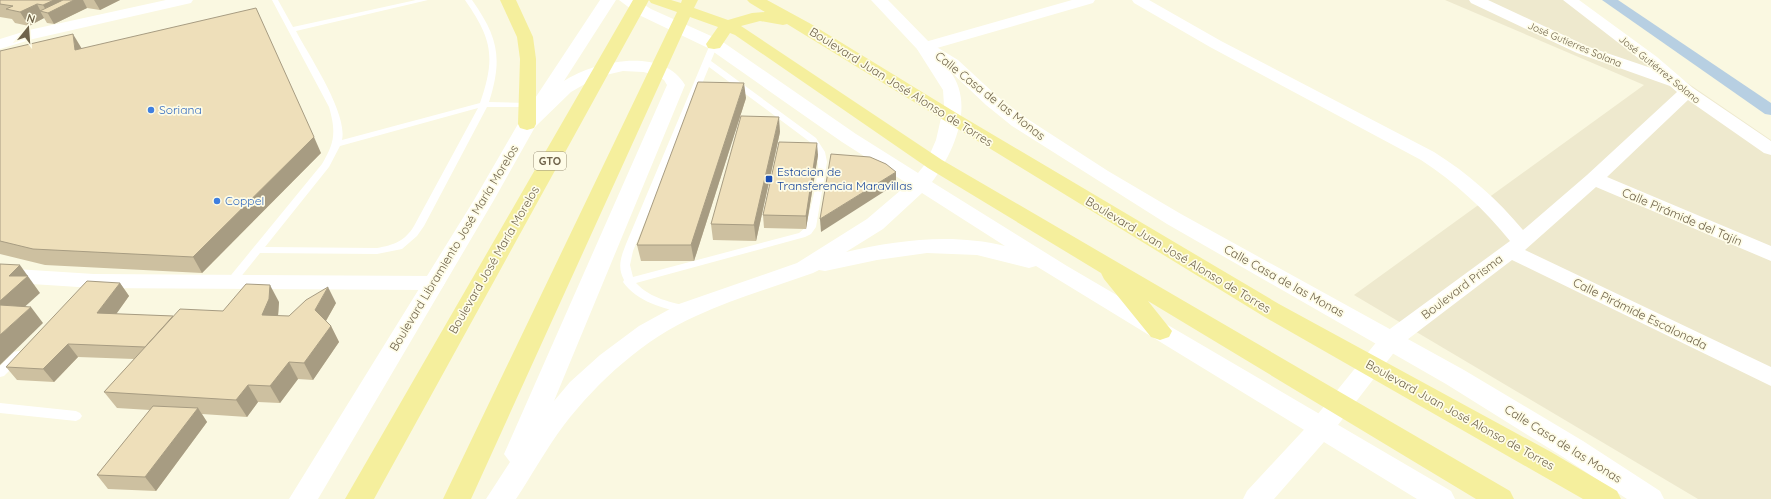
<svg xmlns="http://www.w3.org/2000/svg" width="1771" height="499" viewBox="0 0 1771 499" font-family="Quicksand,sans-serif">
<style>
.residential{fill:#eee9ce}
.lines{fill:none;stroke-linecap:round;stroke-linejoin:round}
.canal{fill:#b7cfe2;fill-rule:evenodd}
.service{fill:#fff;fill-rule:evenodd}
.minor{fill:#fff;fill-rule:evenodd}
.tertiary{fill:#fff;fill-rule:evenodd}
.primary{fill:#f5ef9d;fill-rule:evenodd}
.wall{fill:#cdc0a0}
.shaded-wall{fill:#a79c82}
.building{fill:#eedfba;stroke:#a79c82}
.shop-dot{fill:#3f7fe0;stroke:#fefce7;stroke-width:1.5}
.transit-dot{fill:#1a4fb4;stroke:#fefce7;stroke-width:1.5}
.labels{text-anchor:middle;stroke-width:3.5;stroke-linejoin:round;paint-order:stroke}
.far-street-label{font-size:10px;fill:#6f634a;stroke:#fefce7}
.shield{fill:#fefce7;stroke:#9a9179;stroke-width:1}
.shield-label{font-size:11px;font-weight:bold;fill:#6f634a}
.street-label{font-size:12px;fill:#6f634a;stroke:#fefce7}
.shop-label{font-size:12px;fill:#366cbe;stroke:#fefce7;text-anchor:start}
.transit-label{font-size:12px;fill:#164399;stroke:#fefce7;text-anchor:start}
</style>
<rect width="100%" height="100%" fill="#faf8e1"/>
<polygon class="residential" points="1445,0 1566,0 1771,140 1771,499 1698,499 1354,295 1644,85"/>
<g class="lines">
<polygon class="canal" points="1602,0 1618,0 1771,103 1771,115 1765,114"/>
<g class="service">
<path d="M272,0h6l15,27 123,-27h12l-132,31c13,25 52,82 46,109l138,-37c16,-46 12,-64 -15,-103h7c26,37 31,58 17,102l37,1 4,2 -4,2h-39l-63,119 -7,10 -15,13 -25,5 -117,-1 -25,31h-8l-1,-2 1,-2 95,-116c13,-22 14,-32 7,-57zM478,108l-64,118c-9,15 -20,19 -37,22l-112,-1 64,-80 11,-21z"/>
<path d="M711,42h3l4,2 -7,17 105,77 9,14 2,10 -11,65 -5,7 -6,3 -169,46c15,16 35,19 55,24l1,3 -1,3 -4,1c-24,-6 -50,-12 -64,-32l1,-2c-7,-13 -3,-23 2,-36zM709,67l101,75c3,4 7,8 7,14 4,18 -7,52 -11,71l-7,6 -166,44 -3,-12 3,-14z"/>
<polygon points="18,351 22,352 24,355 22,358 4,376 0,377 0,366 14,352"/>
<polygon points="0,403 76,411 80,413 82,416 80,419 76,421 0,413"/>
</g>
<g class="minor">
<polygon points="166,0 193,0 191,3 33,39 0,49 0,39 29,30"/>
<polygon points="1072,0 1095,0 1093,3 930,50 918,50 916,47 918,44"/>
<path d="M1132,0h17l72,41 213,111c35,22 63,47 89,78l64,-55 90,-83 -7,-6 -93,-33 -106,-50 -2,-3h19l101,47 62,21 -88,-68h16l78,57 36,31 78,53v14l-7,-2 -76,-53 -81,77 164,69v15l-175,-74 -71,63 246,117v19l-259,-126 -113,86 -68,88 -57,65h-31l4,-8 66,-71 70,-86 127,-93c-26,-32 -54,-58 -89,-81l-211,-113 -76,-44z"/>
<polygon points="0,268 94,274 434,276 442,278 445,283 442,288 434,290 94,288 0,282"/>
</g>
<path class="tertiary" d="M600,0h16l-52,81c30,-20 99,-35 121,4l-131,316 16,-19 30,-27 39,-29 40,-22 118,-41 70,-44 41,-35 -66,-42 -134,-94 -69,-33 -20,-15h18l14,9 69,31 136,94 62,39 8,-10 10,-23 8,-35 -1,-15 -26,-41 -46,-49h17l42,43 28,17 40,37 28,21 82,53 73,43 283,156 119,71 77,50 4,8h-37l-64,-42 -117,-73 -279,-160 -155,-98 -26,-21 -37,-35c27,33 5,82 -17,112l135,84 384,225 4,8h-38l-381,-233 -7,2 -52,-13 -50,-2 -50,7 -52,11 -6,-1 -6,3c-39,14 -80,26 -117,43 -52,23 -98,65 -132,109 -18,24 -32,50 -48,74h-30l24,-37 -6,-8 163,-369 -3,-5 -7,-5 -14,-3 -20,-1 -26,6 -26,15 -36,35 -41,73 -176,299h-29l185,-299 44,-76zM922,193l83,53c-53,-13 -107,-6 -159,6l37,-23z"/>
<g class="primary">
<polygon points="500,0 516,0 533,37 536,59 536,124 534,128 527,130 520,128 518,124 520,59 517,37"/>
<polygon points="633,0 671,0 681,3 682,0 698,0 694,8 728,20 752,13 765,12 750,3 747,0 767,0 811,24 958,114 1279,304 1551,452 1617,491 1621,499 1583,499 1263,316 787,24 783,25 760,21 741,26 942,160 1510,491 1514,499 1476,499 1148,301 1172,331 1169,337 1160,340 1151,337 1104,279 1101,273 928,168 735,35 730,33 720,48 714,49 708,48 706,44 718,27 690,17 471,499 443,499 677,12 651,3 649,0 374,499 345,499"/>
</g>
</g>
<g class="wall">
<polygon points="0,0 120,0 100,10 87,8 54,24 47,23 44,18 29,26 15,23 12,19 0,17"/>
<polygon points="81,48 321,153 202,273 45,265 0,254 0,51"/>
<polygon points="746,98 694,261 641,261 637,245"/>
<polygon points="780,132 756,241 713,240 711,224"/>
<polygon points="818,155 806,229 764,228 763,215"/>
<polygon points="120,283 129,296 116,314 173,316 223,311 279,302 278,316 289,316 336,303 326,321 331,326 339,342 313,380 298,379 280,403 258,402 247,417 202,414 207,422 156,491 108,489 97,475 150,410 117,408 104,392 134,359 78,357 54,382 17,380 6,367"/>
</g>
<g class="shaded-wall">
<polygon points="53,0 61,0 64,5 65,0 83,0 87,8 54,24 43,5"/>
<polygon points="94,0 120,0 100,10"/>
<polygon points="37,4 41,12 40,11 44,18 29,26 20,12"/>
<polygon points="73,34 82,49 75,50"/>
<polygon points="744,83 746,98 694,261 691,245"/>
<polygon points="779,117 780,132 756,241 754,225"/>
<polygon points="314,137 321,153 202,273 193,257"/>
<polygon points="817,143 818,155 806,229 806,216"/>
<polygon points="896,172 896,184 821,232 820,219"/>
<polygon points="20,265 40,293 9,321 0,310 0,301 9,276"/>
<polygon points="120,283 129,296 107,327 97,313"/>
<polygon points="270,285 279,302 278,316 262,315"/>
<polygon points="328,287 336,303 323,326 315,310"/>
<polygon points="31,307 43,323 0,365 0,335"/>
<polygon points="331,326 339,342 313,380 304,363"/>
<polygon points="68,344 78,357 54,382 43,369"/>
<polygon points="289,362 298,379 280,403 270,386"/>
<polygon points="248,385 258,402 247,417 236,400"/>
<polygon points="198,408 207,422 156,491 145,477"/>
</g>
<g class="building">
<polygon points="0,0 54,0 43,5 37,4 20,12 6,9 13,6 0,4"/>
<polygon points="63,0 74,0 48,13 40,11"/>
<polygon points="256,8 314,137 193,257 33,249 0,241 0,51 73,34 75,50"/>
<polygon points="698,82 744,83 691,245 637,245"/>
<polygon points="741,116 779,117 754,225 711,224"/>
<polygon points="779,142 817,143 806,216 763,215"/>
<polygon points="831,154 870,157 886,164 896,172 820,219"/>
<polygon points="0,264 20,265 9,276 28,276 0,301"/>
<polygon points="87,281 120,283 97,313 173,316 145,347 68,344 43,369 6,367"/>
<polygon points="246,284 270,285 269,299 262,315 289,316 306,300 328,287 315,310 331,326 304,363 289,362 270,386 248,385 236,400 104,392 180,309 223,311"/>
<polygon points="0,305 31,307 0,335"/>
<polygon points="153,406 198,408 145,477 97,475"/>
</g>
<g class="shop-dot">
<circle cx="151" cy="110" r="4"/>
<circle cx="217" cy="201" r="4"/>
</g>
<rect class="transit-dot" x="765" y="175" width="8" height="8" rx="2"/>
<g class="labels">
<g class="far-street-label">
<text transform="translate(1575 44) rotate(23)" y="4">José Gutierres Solana</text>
<text transform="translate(1660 69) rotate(39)" y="4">José Gutiérrez Solano</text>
</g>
<rect class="shield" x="534" y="152" width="32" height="18" rx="3"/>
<g class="shield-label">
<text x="550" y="165">GTO</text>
</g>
<g class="street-label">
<text transform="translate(901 87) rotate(32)" y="4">Boulevard Juan José Alonso de Torres</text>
<text transform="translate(990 96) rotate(38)" y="4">Calle Casa de las Monas</text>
<text transform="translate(1682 217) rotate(23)" y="4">Calle Pirámide del Tajín</text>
<text transform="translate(454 248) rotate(-59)" y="4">Boulevard Libramiento José María Morelos</text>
<text transform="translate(1178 255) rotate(31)" y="4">Boulevard Juan José Alonso de Torres</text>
<text transform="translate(494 260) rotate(-60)" y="4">Boulevard José María Morelos</text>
<text transform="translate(1284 281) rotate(29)" y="4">Calle Casa de las Monas</text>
<text transform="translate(1462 287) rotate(-37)" y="4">Boulevard Prisma</text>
<text transform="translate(1640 314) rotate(26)" y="4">Calle Pirámide Escalonada</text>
<text transform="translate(1460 415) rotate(29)" y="4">Boulevard Juan José Alonso de Torres</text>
<text transform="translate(1563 444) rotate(32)" y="4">Calle Casa de las Monas</text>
</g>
<g class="shop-label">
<text x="159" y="114">Soriana</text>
<text x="225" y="205">Coppel</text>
</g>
<g class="transit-label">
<text x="777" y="176">Estacion de<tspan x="777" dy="14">Transferencia Maravillas</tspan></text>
</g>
</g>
<g transform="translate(28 28) rotate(17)" stroke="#fefce7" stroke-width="3" paint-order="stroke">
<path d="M0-3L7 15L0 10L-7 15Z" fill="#6f634a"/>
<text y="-6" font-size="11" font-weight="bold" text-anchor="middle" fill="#6f634a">N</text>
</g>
</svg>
